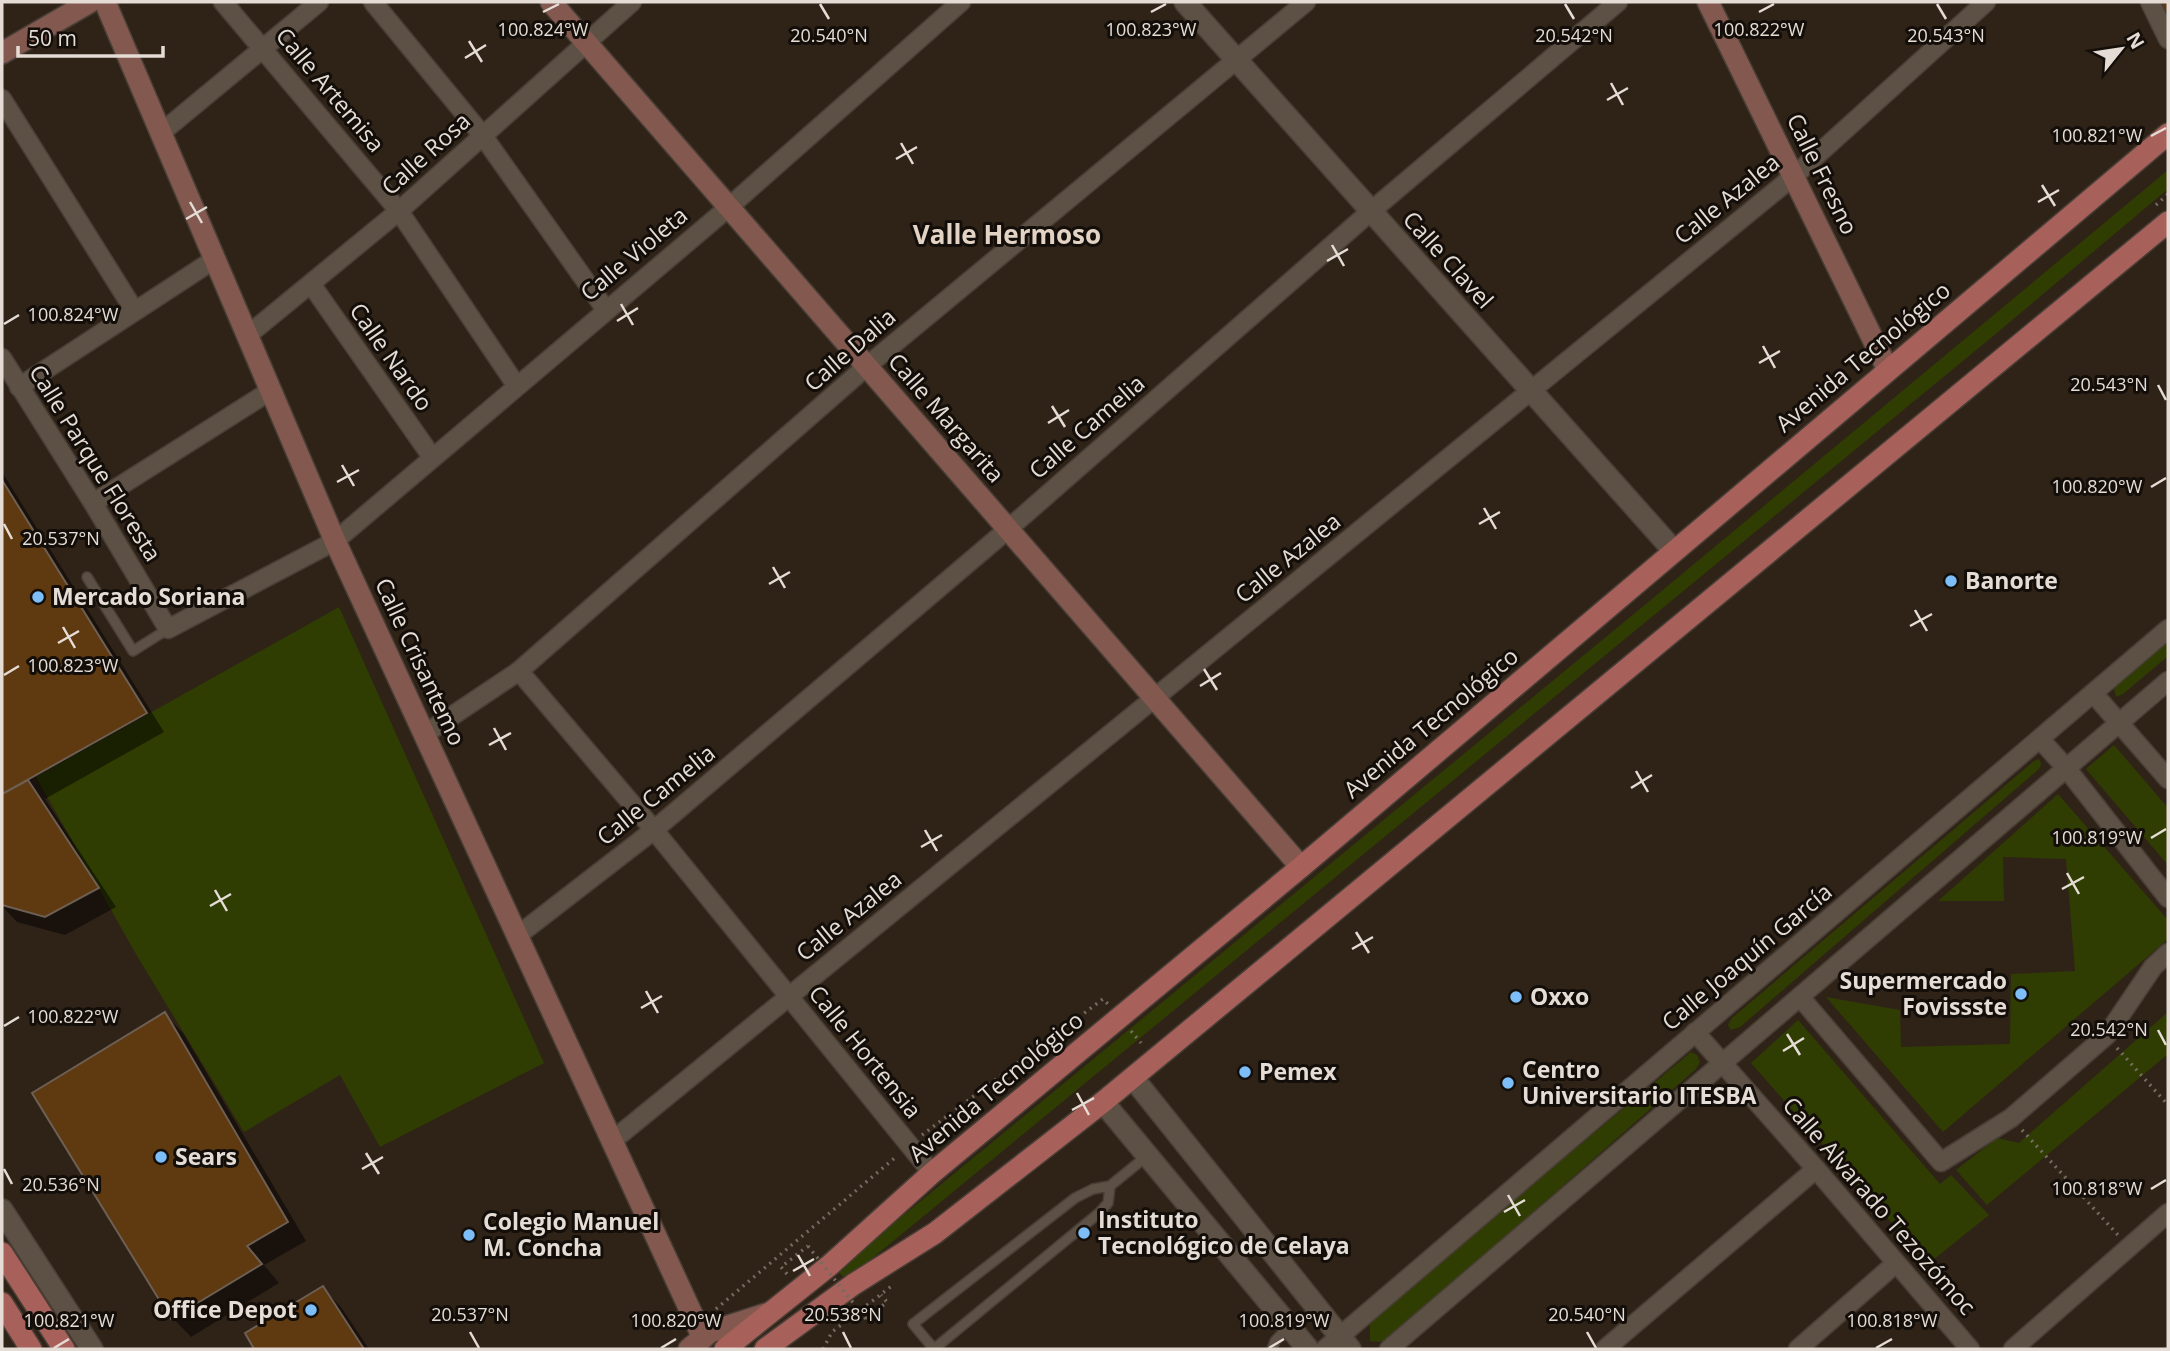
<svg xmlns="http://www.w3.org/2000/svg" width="2170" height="1351" viewBox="0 0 2170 1351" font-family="'Open Sans',sans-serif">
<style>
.green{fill:#303d02}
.shadow{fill:#0007}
.building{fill:#5f390f;stroke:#6d5f53;stroke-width:2}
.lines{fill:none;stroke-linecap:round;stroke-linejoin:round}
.service-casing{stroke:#483e36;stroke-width:12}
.minor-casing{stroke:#483e36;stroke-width:21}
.tertiary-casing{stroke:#483e36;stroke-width:24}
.secondary-casing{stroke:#483e36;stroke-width:24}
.primary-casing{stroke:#483e36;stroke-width:24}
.path{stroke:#756b61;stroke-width:3.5;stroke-dasharray:2 5;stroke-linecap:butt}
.service{stroke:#5d5044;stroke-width:9}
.minor{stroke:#5d5044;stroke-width:18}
.tertiary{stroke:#5d5044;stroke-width:21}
.secondary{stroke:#82584f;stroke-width:21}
.primary{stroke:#a8615a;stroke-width:21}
.path-bridge{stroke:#756b61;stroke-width:3.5;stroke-dasharray:2 5;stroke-linecap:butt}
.ticks{fill:none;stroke:#e4dcd5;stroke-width:2.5}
.poi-dot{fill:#7dbef9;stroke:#130e09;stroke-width:2.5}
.labels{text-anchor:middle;stroke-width:6;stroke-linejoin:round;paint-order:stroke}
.street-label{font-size:23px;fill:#e4dcd5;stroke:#130e09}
.poi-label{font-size:23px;font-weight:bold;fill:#e4dcd5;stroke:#130e09;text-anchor:start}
.quarter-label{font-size:26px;font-weight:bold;fill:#e3d3c5;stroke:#130e09}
.ticks-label{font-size:18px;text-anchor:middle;fill:#e4dcd5;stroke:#130e09;stroke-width:6;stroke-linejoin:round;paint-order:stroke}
</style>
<rect width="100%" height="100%" fill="#2f2318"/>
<g class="green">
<polygon points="2168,170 2168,189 1992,337 846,1280 837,1270 1652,599"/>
<polygon points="339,607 544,1063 380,1147 340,1075 244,1132 137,956 36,777"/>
<polygon points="2168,642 2168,656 2123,694 2116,697 2114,688"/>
<polygon points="2114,745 2168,808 2168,865 2086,769"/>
<polygon points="2039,759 2041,764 2040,768 1740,1027 1731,1030 1728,1025 1732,1018 2034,761"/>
<polygon points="2058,794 2168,920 2168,939 1943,1132 1826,997 1900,1010 1901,1047 2010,1044 2011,974 2075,971 2066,859 2003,857 2004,901 1938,901"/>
<polygon points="2168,1012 2168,1054 1987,1205 1956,1170 1997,1138 2019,1143"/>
<polygon points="1798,1020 1940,1184 1951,1175 1989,1215 1928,1264 1751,1063"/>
<polygon points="1691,1052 1697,1055 1700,1062 1696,1069 1385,1342 1370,1341 1370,1323 1379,1313"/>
</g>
<g class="shadow">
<polygon points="2,472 164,732 45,799 116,907 65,935 17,922 2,906"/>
<polygon points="165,1015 183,1033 306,1241 264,1265 279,1283 191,1337 173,1318 34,1093"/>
<polygon points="322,1288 341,1307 369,1349 256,1349 248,1334"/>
</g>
<g class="building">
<polygon points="2160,2 2168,2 2168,18"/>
<polygon points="2,480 147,713 2,794"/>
<polygon points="28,780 99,888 45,917 2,905 2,794"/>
<polygon points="165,1012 288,1222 247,1246 262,1264 171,1319 32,1093"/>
<polygon points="323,1286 364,1349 254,1349 245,1333"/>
</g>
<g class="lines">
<defs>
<g id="service">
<polyline points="87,577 133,651 168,629"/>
<polyline points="1110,1186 1108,1203 1099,1213 934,1349 913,1324 1075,1198 1093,1189 1110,1186 1148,1155"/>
<polyline points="1272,1349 1275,1341 1288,1327"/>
</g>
<g id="minor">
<polyline points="223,2 399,211 516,385"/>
<polyline points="373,2 483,136 606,310"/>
<polyline points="2150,2 2168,39"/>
<polyline points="2,99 134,310"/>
<polyline points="162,132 319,2"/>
<polyline points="311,284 432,457"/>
<polyline points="248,335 399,211 632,2"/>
<polyline points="2,358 93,503 168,629 335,541 729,207 961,2"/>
<polyline points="19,387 215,259"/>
<polyline points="93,503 270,391"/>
<polyline points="519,671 654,830 932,1173"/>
<polyline points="2093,693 2168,779"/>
<polyline points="425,734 519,671 867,366 1306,2"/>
<polyline points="2040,739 2067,769 2168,898"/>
<polyline points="517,936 654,830 1007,530 1370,212 1618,2"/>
<polyline points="1800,997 1941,1162 2011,1118 2107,1035 2153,967 2168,953"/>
<polyline points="1695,1032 1816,1169 1970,1349"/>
<polyline points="612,1141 1795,175 1986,2"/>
<polyline points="1325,1349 2168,629"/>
<polyline points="1389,1349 2168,681"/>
<polyline points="1605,1349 1816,1169"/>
<polyline points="1798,1349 1896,1263"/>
<polyline points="2013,1349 2168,1213"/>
</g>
<g id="tertiary">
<polyline points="1185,2 1674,551"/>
<polyline points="1133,1078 1350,1349"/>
<polyline points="1103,1102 1308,1349"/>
<polyline points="2,1210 92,1349"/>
</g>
<g id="secondary">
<polyline points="105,2 335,541 703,1338"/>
<polyline points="551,2 1301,867"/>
<polyline points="1708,2 1888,370"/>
<polyline points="2,53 90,2"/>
<polyline points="689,1349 710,1332 769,1313"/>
</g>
<g id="primary">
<polyline points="2,1253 64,1349"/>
<polyline points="2,1303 31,1349"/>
<polyline points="725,1349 830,1265 932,1173 1301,867 2168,134"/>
<polyline points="765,1349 854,1284 935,1233 1103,1102 2168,222"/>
</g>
</defs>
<use href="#service" class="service-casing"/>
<use href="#minor" class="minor-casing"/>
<use href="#tertiary" class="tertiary-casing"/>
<use href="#secondary" class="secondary-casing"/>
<use href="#primary" class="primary-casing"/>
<g class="path">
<polyline points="2156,205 2168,194"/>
<polyline points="1131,1031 1141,1043"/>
<polyline points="2117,1048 2168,1105"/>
<polyline points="2022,1130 2118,1235"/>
<polyline points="922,1135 1103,999 1108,1004"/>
<polyline points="787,1274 781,1267 808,1246"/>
<polyline points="716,1309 897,1156"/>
<polyline points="866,1319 887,1302 881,1295"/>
<polyline points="823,1349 832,1332 893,1285"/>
</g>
<use href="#service" class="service"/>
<use href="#minor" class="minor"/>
<use href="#tertiary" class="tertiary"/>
<use href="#secondary" class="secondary"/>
<use href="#primary" class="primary"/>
<polyline class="path-bridge" points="808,1246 866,1319"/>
</g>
<path class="ticks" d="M820,4l9,15M1565,4l9,15M1937,4l9,15M543,12l16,-8M1151,12l15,-8M1759,12l15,-8M469,41l13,21M465,58l21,-13M1611,83l12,22M1607,100l21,-12M2151,136l15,-8M901,143l12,21M896,159l21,-12M2042,185l13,21M190,202l12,21M2038,202l21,-12M186,219l21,-12M1332,245l12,21M1327,261l21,-12M621,304l12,21M617,321l21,-13M4,324l15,-9M1763,346l12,22M1759,363l21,-12M2158,385l8,15M1052,406l13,21M1048,423l21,-13M342,465l12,21M337,482l22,-12M2151,487l15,-9M1484,508l12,21M4,524l8,15M1479,524l21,-12M773,567l12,21M769,584l21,-12M1915,610l12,21M1910,626l22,-12M63,627l12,21M58,643l21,-12M1204,669l13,21M4,675l15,-9M1200,686l21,-13M494,728l12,22M489,745l22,-12M1636,771l12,21M1631,788l21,-13M925,830l12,21M2151,838l15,-9M921,847l21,-12M2067,873l12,21M2062,889l22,-12M215,890l12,21M210,906l21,-12M1356,932l13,21M1352,949l21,-12M646,991l12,22M641,1008l21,-12M4,1026l15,-9M2158,1030l8,15M1787,1034l13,21M1783,1051l21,-13M1077,1093l12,22M1072,1110l22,-12M366,1153l13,21M4,1169l8,15M362,1169l21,-12M2151,1189l15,-9M1508,1195l12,21M1504,1212l21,-12M798,1255l12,21M793,1271l21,-12M470,1332l9,16M843,1332l8,16M1587,1332l9,16M54,1348l15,-9M661,1348l15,-9M1269,1348l15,-9M1876,1348l16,-9"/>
<g class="poi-dot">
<circle cx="1951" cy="581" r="7"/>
<circle cx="38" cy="597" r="7"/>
<circle cx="2021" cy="994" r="7"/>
<circle cx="1516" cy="997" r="7"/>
<circle cx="1245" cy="1072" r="7"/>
<circle cx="1508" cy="1083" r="7"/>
<circle cx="161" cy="1157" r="7"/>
<circle cx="1084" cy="1233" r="7"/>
<circle cx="469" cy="1235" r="7"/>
<circle cx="311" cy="1310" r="7"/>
</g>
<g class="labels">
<g class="street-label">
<text transform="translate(330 90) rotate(50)" y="8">Calle Artemisa</text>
<text transform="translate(426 154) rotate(-42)" y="8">Calle Rosa</text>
<text transform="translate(1822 174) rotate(64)" y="8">Calle Fresno</text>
<text transform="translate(1727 199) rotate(-39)" y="8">Calle Azalea</text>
<text transform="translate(634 254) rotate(-40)" y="8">Calle Violeta</text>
<text transform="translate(1448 260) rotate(48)" y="8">Calle Clavel</text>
<text transform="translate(850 350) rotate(-41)" y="8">Calle Dalia</text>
<text transform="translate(391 357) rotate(55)" y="8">Calle Nardo</text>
<text transform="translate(1863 357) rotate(-40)" y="8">Avenida Tecnológico</text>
<text transform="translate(946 418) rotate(49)" y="8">Calle Margarita</text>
<text transform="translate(1087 427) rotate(-41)" y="8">Calle Camelia</text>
<text transform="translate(95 463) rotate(58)" y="8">Calle Parque Floresta</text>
<text transform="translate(1288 558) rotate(-39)" y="8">Calle Azalea</text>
<text transform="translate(420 662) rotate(65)" y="8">Calle Crisantemo</text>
<text transform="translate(1431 723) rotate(-40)" y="8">Avenida Tecnológico</text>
<text transform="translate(656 795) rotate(-39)" y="8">Calle Camelia</text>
<text transform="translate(849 916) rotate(-39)" y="8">Calle Azalea</text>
<text transform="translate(1747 957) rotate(-40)" y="8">Calle Joaquín García</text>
<text transform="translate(865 1052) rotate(51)" y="8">Calle Hortensia</text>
<text transform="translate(996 1087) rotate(-40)" y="8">Avenida Tecnológico</text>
<text transform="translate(1879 1206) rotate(49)" y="8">Calle Alvarado Tezozómoc</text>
</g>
<g class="poi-label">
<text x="1965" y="589">Banorte</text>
<text x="52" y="605">Mercado Soriana</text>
<text x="2007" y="989" text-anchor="end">Supermercado<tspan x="2007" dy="26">Fovissste</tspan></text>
<text x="1530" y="1005">Oxxo</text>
<text x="1522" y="1078">Centro<tspan x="1522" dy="26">Universitario ITESBA</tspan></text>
<text x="1259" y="1080">Pemex</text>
<text x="175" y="1165">Sears</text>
<text x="1098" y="1228">Instituto<tspan x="1098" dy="26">Tecnológico de Celaya</tspan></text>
<text x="483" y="1230">Colegio Manuel<tspan x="483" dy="26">M. Concha</tspan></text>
<text x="297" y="1318" text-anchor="end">Office Depot</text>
</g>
<g class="quarter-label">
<text x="1007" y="244">Valle Hermoso</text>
</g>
</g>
<g class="ticks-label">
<text x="543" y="36">100.824°W</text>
<text x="1151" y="36">100.823°W</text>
<text x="1759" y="36">100.822°W</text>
<text x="829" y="42">20.540°N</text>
<text x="1574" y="42">20.542°N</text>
<text x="1946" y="42">20.543°N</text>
<text x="2097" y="142">100.821°W</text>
<text x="73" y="321">100.824°W</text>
<text x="2109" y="391">20.543°N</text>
<text x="2097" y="493">100.820°W</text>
<text x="61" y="545">20.537°N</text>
<text x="73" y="672">100.823°W</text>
<text x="2097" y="844">100.819°W</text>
<text x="73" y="1023">100.822°W</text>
<text x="2109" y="1036">20.542°N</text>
<text x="61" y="1191">20.536°N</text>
<text x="2097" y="1195">100.818°W</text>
<text x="470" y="1321">20.537°N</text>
<text x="843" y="1321">20.538°N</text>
<text x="1587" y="1321">20.540°N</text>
<text x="69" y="1327">100.821°W</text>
<text x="676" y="1327">100.820°W</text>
<text x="1284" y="1327">100.819°W</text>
<text x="1892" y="1327">100.818°W</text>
</g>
<rect width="2170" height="1351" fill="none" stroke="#e4dcd5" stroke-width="7"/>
<g transform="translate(2121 49) rotate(60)" stroke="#130e09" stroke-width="5" paint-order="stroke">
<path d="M0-5L12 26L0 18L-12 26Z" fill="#e4dcd5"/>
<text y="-10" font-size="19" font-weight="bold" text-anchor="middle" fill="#e4dcd5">N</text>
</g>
<path d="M18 46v10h145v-10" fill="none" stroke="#e4dcd5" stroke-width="3.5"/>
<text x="28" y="46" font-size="21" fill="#e4dcd5" stroke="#130e09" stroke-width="5" paint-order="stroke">50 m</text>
</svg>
